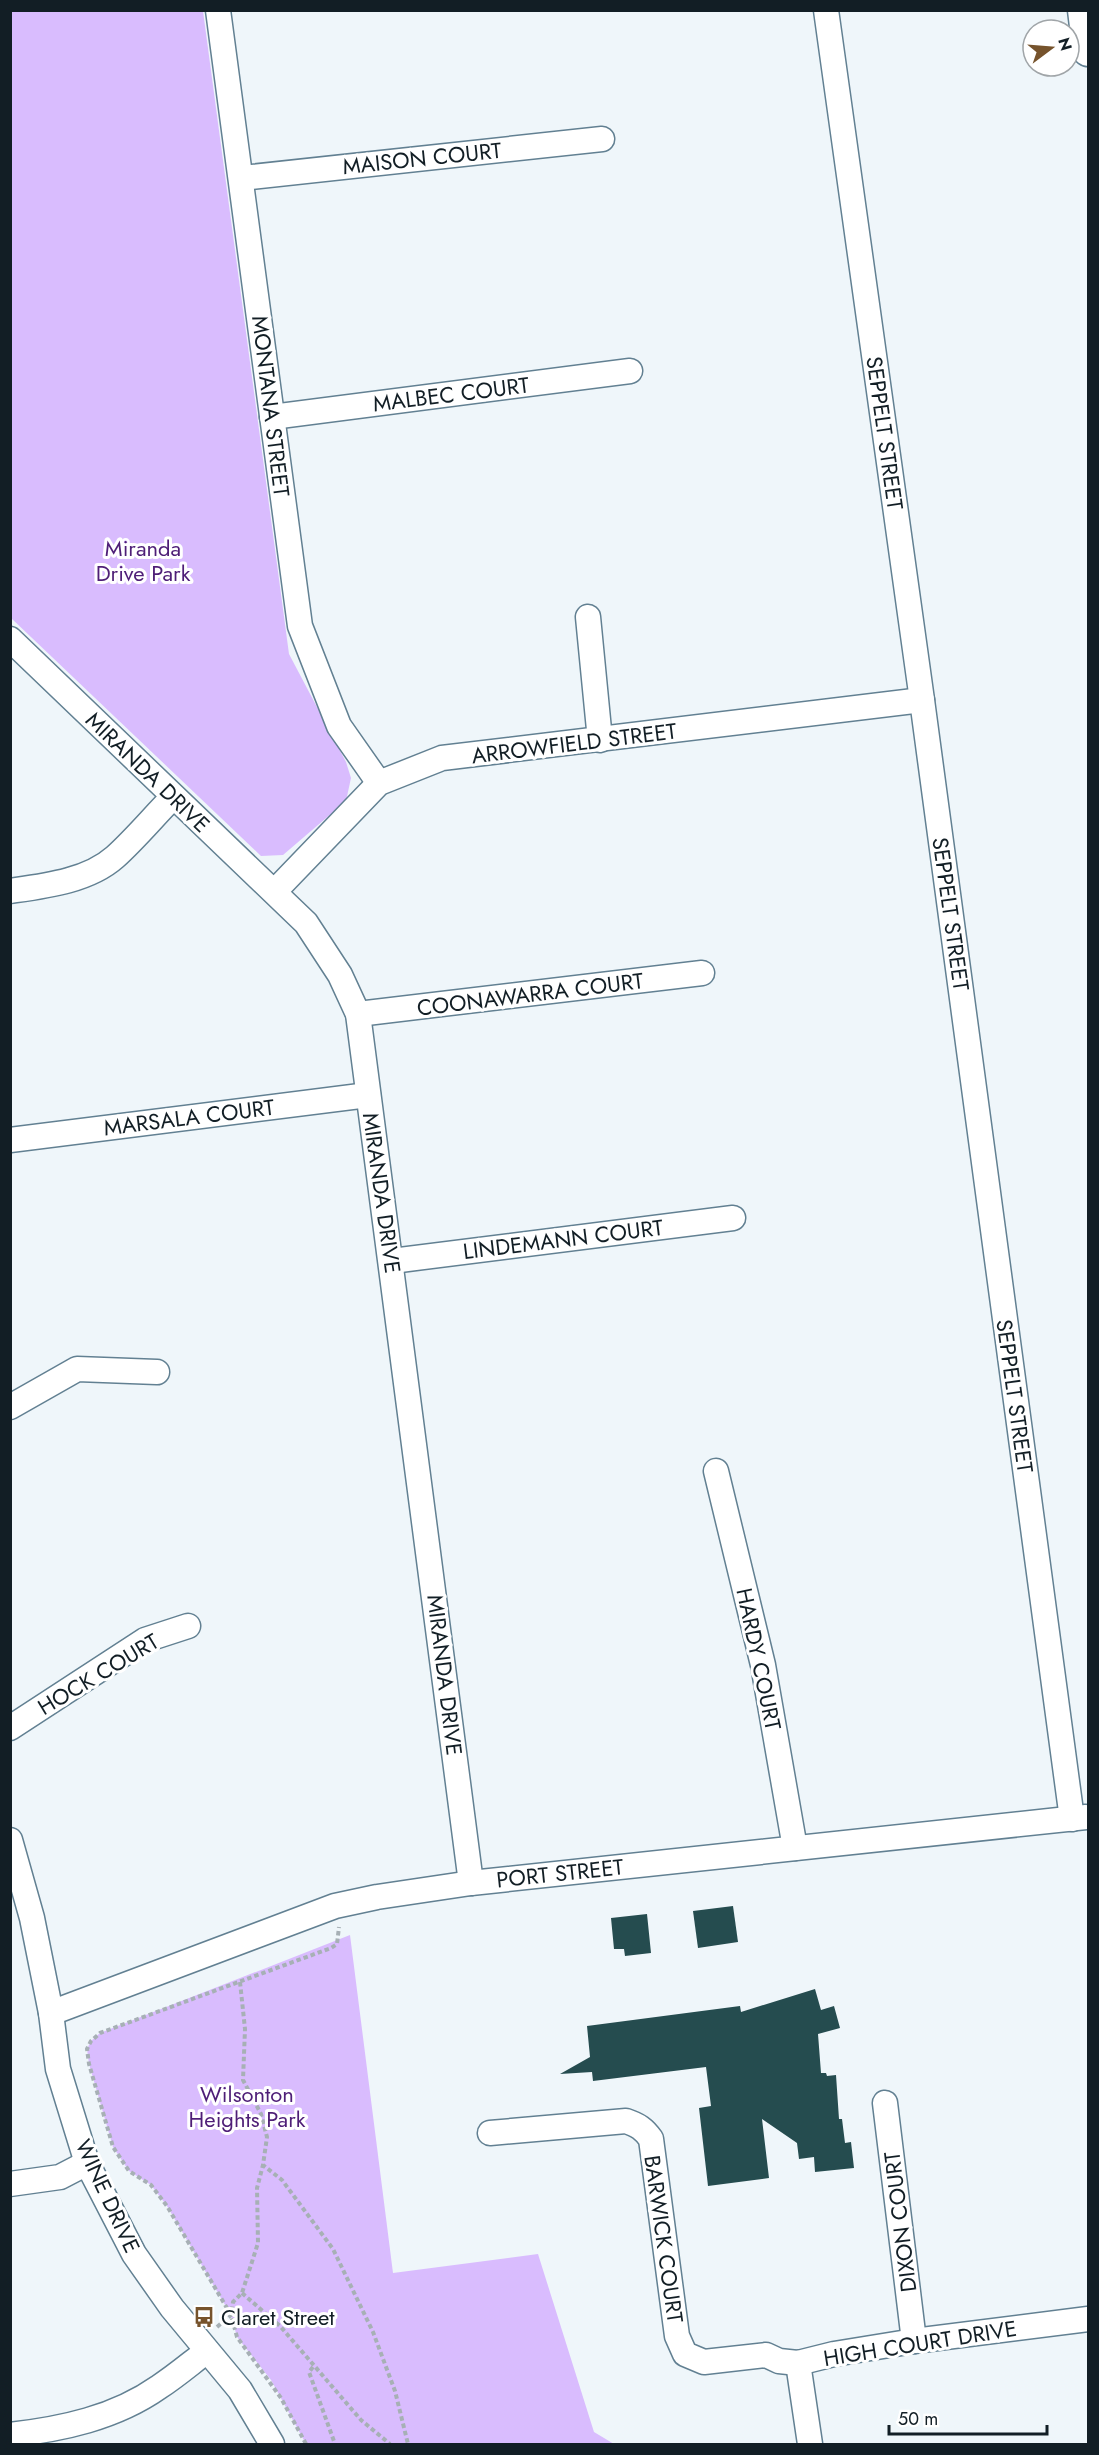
<svg xmlns="http://www.w3.org/2000/svg" width="1099" height="2455" viewBox="0 0 1099 2455" font-family="Jost,sans-serif">
<style>
.green{fill:#d9bcfe}
.building{fill:#254c4f}
.lines{fill:none;stroke-linecap:round;stroke-linejoin:round}
.minor-casing{stroke:#628092;stroke-width:27}
.tertiary-casing{stroke:#628092;stroke-width:33}
.path{stroke:#a7b0b5;stroke-width:4;stroke-dasharray:4.5 3;stroke-linecap:butt}
.minor{stroke:#fff;stroke-width:24}
.tertiary{stroke:#fff;stroke-width:30}
.labels{text-anchor:middle;stroke-width:6;stroke-linejoin:round;paint-order:stroke}
.street-label{font-size:22px;fill:#121e25;stroke:#fff}
.park-label{font-size:22px;fill:#4e1e77;stroke:#fff}
.poi-label{font-size:22px;fill:#121e25;stroke:#fff;text-anchor:start}
</style>
<rect width="100%" height="100%" fill="#eff6fa"/>
<g class="green">
<polygon points="10,11 203,11 289,654 346,762 351,778 346,801 283,855 261,856 11,618"/>
<polygon points="350,1935 393,2273 538,2254 594,2432 614,2444 306,2444 271,2380 237,2337 231,2315 167,2206 151,2185 129,2171 113,2147 89,2064 87,2049 91,2041 100,2033"/>
</g>
<g class="building">
<polygon points="733,1906 738,1942 698,1948 693,1911"/>
<polygon points="647,1914 651,1953 625,1956 624,1949 614,1949 611,1918"/>
<polygon points="815,1989 821,2010 834,2006 840,2028 818,2034 821,2073 826,2073 827,2076 836,2075 839,2119 842,2119 845,2143 851,2142 854,2168 815,2172 814,2157 799,2159 797,2143 762,2119 769,2178 708,2186 699,2108 711,2106 706,2067 593,2081 592,2072 560,2074 590,2057 587,2026 740,2006 741,2012"/>
</g>
<g class="lines">
<defs>
<g id="minor">
<polyline points="218,10 300,626 339,726 379,783"/>
<polyline points="826,10 922,700 1072,1819"/>
<polyline points="242,178 602,139"/>
<polyline points="272,417 630,371"/>
<polyline points="588,617 600,740"/>
<polyline points="10,639 306,923 340,975 358,1014 471,1883"/>
<path d="M10,891c35,-5 78,-10 105,-34 21,-19 39,-41 58,-60"/>
<polyline points="275,891 379,783 442,758 922,700"/>
<polyline points="358,1014 702,973"/>
<polyline points="10,1140 368,1095"/>
<polyline points="392,1261 733,1218"/>
<polyline points="10,1407 77,1369 157,1372"/>
<polyline points="716,1471 763,1665 795,1848"/>
<polyline points="10,1728 145,1640 188,1626"/>
<polyline points="10,1840 32,1918 51,2013 58,2069 87,2163 134,2254 172,2308 240,2390 272,2444"/>
<polyline points="51,2013 335,1906 377,1897 471,1883 1086,1817"/>
<polyline points="885,2103 914,2341"/>
<path d="M490,2133l136,-12c12,4 18,8 25,18l26,197 8,18 19,8 62,-7 13,6 19,2 36,-9 80,-13 174,-22"/>
<polyline points="10,2184 60,2177 87,2163"/>
<polyline points="798,2363 810,2444"/>
<path d="M10,2435c52,-6 105,-17 149,-48 17,-11 32,-24 48,-36"/>
</g>
<polyline id="tertiary" points="1083,10 1088,51"/>
</defs>
<use href="#minor" class="minor-casing"/>
<use href="#tertiary" class="tertiary-casing"/>
<g class="path">
<polyline points="240,1982 245,2029 243,2080 261,2114 267,2137 263,2165 282,2180 333,2249 373,2332 395,2391 408,2444"/>
<polyline points="242,2293 280,2326 361,2420 390,2444"/>
<polyline points="217,2327 231,2315 233,2302 242,2293 258,2243 257,2188 263,2165"/>
<polyline points="313,2367 309,2372 335,2444"/>
<polyline points="306,2444 281,2398 237,2337 231,2315 167,2206 151,2185 129,2171 113,2147 89,2064 87,2049 91,2041 100,2033 331,1948 337,1944 339,1927"/>
</g>
<use href="#minor" class="minor"/>
<use href="#tertiary" class="tertiary"/>
</g>
<defs>
<symbol id="bus-bare" viewBox="-9 -9 18 18"><path d="M-5-6H5V4H4V6H2V4H-2V6H-4V4H-5ZM-3.5-4V0h7V-4ZM-3.5 1.2v1.5H-2V1.2ZM2 1.2v1.5H3.5V1.2Z" fill="#76532c" stroke="#fff" stroke-width="2.5" paint-order="stroke"/></symbol>
</defs>
<g fill-rule="evenodd">
<use href="#bus-bare" x="189" y="2302" width="30" height="30"/>
</g>
<g class="labels">
<g class="street-label">
<text transform="translate(422 158) rotate(-6)" y="8">MAISON COURT</text>
<text transform="translate(451 394) rotate(-7)" y="8">MALBEC COURT</text>
<text transform="translate(271 406) rotate(83)" y="8">MONTANA STREET</text>
<text transform="translate(885 433) rotate(82)" y="8">SEPPELT STREET</text>
<text transform="translate(574 743) rotate(-7)" y="8">ARROWFIELD STREET</text>
<text transform="translate(148 772) rotate(44)" y="8">MIRANDA DRIVE</text>
<text transform="translate(951 914) rotate(82)" y="8">SEPPELT STREET</text>
<text transform="translate(530 994) rotate(-7)" y="8">COONAWARRA COURT</text>
<text transform="translate(189 1117) rotate(-7)" y="8">MARSALA COURT</text>
<text transform="translate(382 1193) rotate(82)" y="8">MIRANDA DRIVE</text>
<text transform="translate(563 1239) rotate(-7)" y="8">LINDEMANN COURT</text>
<text transform="translate(1015 1396) rotate(82)" y="8">SEPPELT STREET</text>
<text transform="translate(759 1659) rotate(78)" y="8">HARDY COURT</text>
<text transform="translate(98 1674) rotate(-31)" y="8">HOCK COURT</text>
<text transform="translate(445 1675) rotate(83)" y="8">MIRANDA DRIVE</text>
<text transform="translate(560 1873) rotate(-6)" y="8">PORT STREET</text>
<text transform="translate(108 2196) rotate(65)" y="8">WINE DRIVE</text>
<text transform="translate(900 2222) rotate(-97)" y="8">DIXON COURT</text>
<text transform="translate(664 2239) rotate(82)" y="8">BARWICK COURT</text>
<text transform="translate(920 2343) rotate(-9)" y="8">HIGH COURT DRIVE</text>
</g>
<g class="park-label">
<text x="143" y="556">Miranda<tspan x="143" dy="25">Drive Park</tspan></text>
<text x="247" y="2102">Wilsonton<tspan x="247" dy="25">Heights Park</tspan></text>
</g>
<g class="poi-label">
<text x="221" y="2325">Claret Street</text>
</g>
</g>
<rect width="1099" height="2455" fill="none" stroke="#121e25" stroke-width="24"/>
<g transform="translate(1051 48) rotate(74)"><circle r="28" fill="#ffffff" stroke="#a0a5a8" stroke-width="1.5"/>
<path d="M0-4.5L10 22L0 15L-10 22Z" fill="#76532c"/>
<text y="-9" font-size="16" font-weight="bold" text-anchor="middle" fill="#121e25">N</text>
</g>
<path d="M889 2425v9h158v-9" fill="none" stroke="#121e25" stroke-width="3"/>
<text x="898" y="2425" font-size="18" fill="#121e25" stroke="#ffffff" stroke-width="4.5" paint-order="stroke">50 m</text>
</svg>
